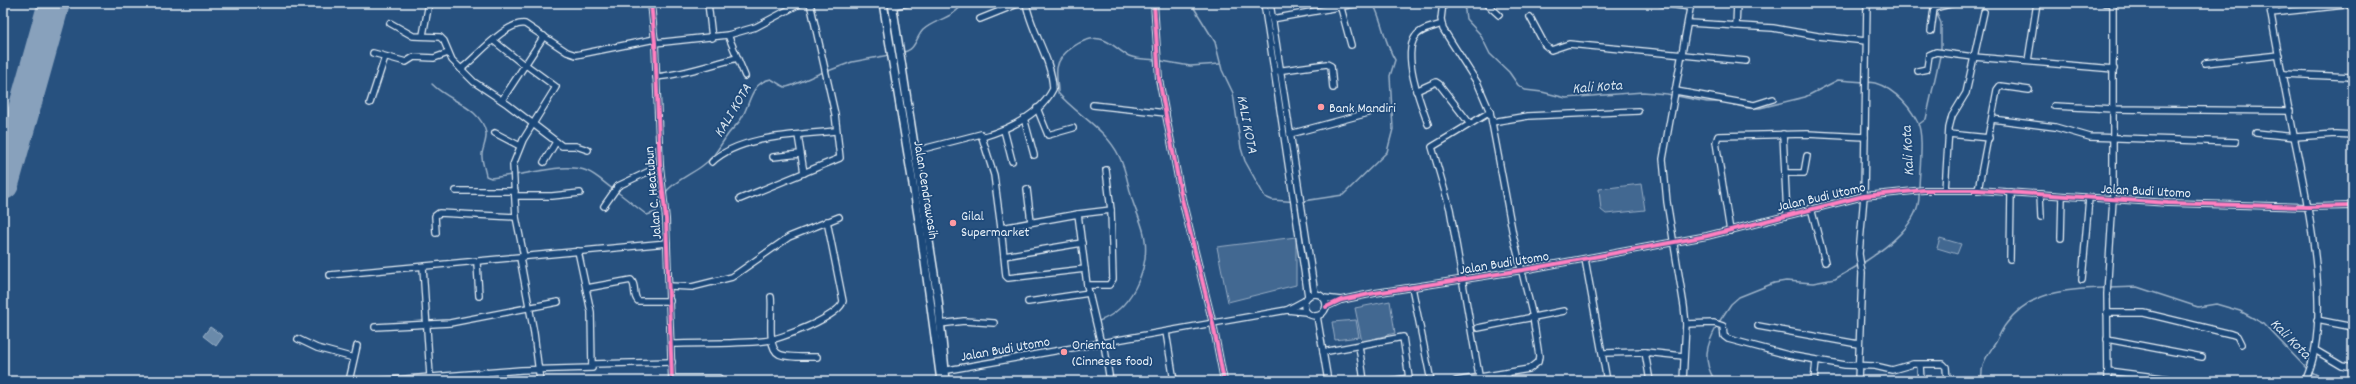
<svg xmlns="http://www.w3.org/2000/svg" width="2356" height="384" viewBox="0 0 2356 384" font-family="Dekko,sans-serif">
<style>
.green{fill:#436891;stroke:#96acc4}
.water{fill:#6b8aaa;stroke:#9db3c9}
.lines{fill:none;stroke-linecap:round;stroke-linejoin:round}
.stream{stroke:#9db3c9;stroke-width:1.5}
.runway{stroke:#88a1bc;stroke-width:32}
.minor-casing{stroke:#e8f1f8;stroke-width:8}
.major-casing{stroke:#e8f1f8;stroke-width:10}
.minor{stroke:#1f4a7a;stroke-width:5.5}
.major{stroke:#1f4a7a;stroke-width:7}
.cycleway-casing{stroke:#1f4a7a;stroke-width:6}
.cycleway{stroke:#ff80c0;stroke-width:4}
.poi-dot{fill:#ff9aa2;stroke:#1f4a7a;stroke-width:1.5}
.labels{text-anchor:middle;stroke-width:3.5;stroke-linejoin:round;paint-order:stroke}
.poi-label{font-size:14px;fill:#e8f1f8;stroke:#1f4a7a;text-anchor:start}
.street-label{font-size:14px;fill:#e8f1f8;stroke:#1f4a7a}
.water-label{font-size:15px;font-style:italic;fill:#d5e2ec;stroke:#1f4a7a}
</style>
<rect width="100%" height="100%" fill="#27517f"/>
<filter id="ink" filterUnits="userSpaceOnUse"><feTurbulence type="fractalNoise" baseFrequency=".025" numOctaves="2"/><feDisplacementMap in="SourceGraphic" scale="8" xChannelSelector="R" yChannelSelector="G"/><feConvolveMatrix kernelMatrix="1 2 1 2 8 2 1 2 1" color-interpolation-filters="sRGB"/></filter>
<g filter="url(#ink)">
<g class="green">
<polygon points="1641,184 1645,210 1606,214 1601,210 1599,189"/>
<polygon points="1296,237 1296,285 1228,302 1217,247"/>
<polygon points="1940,238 1961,244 1957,254 1937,248"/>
<polygon points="1390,301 1395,333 1362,342 1355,308"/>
<polygon points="1356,320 1359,337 1335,340 1332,322"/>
</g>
<polygon class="water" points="210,327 223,336 216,346 203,336"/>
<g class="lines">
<g class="stream">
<polyline points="1191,3 1215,42 1222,70 1233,93 1241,148 1245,161 1265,197 1272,200 1299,202"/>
<polyline points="1464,3 1466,19 1480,34 1490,54 1509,72 1518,85 1525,90 1542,92 1566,98 1643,92 1667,94 1707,102 1721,102"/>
<polyline points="1705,3 1718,5 1725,3"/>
<polyline points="1933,3 1933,4"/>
<polyline points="1936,12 1941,23 1941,49"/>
<path d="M903,52c13,-2 13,-15 20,-22 10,-10 34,-13 39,-27"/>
<polyline points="1162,61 1190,66 1220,64"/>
<polyline points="828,71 852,62 889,55"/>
<path d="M1868,82c20,1 40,21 49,39 8,14 2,51 2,68"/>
<path d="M432,84c16,17 49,23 54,49 1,7 -3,14 -4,21 -1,6 3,15 4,22l5,2 21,-3"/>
<polyline points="1724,102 1747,108 1760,108 1805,97 1838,80 1864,82"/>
<polyline points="1918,125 1926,119 1940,56"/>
<path d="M515,175c22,-3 52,-12 72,-4 10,4 18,13 26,18"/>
<polyline points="616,191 647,215 656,212 662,198"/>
<path d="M665,193c9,-12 25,-18 37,-27 13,-9 18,-21 27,-33 4,-5 9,-9 12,-14 10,-16 9,-36 30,-40 4,2 10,7 14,8 5,1 31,-13 39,-15"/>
<path d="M1303,201l40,-6 44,-43 6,-23 -3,-53 5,-16c-11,-18 -12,-38 -22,-57"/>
<path d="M1863,263c23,-15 58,-40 56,-70"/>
<polyline points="2109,288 2137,287 2198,307 2216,304 2240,311 2264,324 2307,369"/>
<path d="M1099,321c31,-11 50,-50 46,-81 -1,-14 -9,-27 -13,-41 -4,-14 -6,-30 -13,-43 -13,-27 -42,-41 -61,-63 0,-8 -2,-17 -1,-25 2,-16 28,-32 43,-29 12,2 19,13 29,17 7,3 17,3 25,4"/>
<polyline points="1719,322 1731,304 1739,297 1774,283 1786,281 1813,283 1835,279 1859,265"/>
<polyline points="2310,371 2328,381"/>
<path d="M1715,381c-13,-21 -9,-35 2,-55"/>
<path d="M1982,381c-2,-17 5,-25 14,-39 3,-6 6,-13 10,-18 23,-33 62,-35 99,-36"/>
</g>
<polyline class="runway" points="3,184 54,3"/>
<defs>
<g id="minor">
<polyline points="651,3 655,43 660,166 666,219 672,381"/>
<polyline points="708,3 712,38"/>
<polyline points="1154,3 1159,79 1182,199 1213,324 1224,381"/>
<polyline points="1264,3 1308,296"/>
<polyline points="1270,3 1315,294"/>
<polyline points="1443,3 1441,19 1443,29 1478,84 1490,112 1513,235 1533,317 1539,356 1538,362 1529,369 1456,381"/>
<polyline points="1486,3 1499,15"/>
<polyline points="1661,3 1690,7"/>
<polyline points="2105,3 2113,3"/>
<path d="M2269,3c8,46 17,92 26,138 13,64 39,180 10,240"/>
<polyline points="893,6 908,3"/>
<polyline points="1341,8 1351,45"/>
<polyline points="1327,9 1328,3"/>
<polyline points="2271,13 2345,5"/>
<polyline points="1530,17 1545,45 1551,50 1569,44 1746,61"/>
<polyline points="980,19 1020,3"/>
<polyline points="1272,19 1360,3"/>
<polyline points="390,23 413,36 440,37 444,41 452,60 474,82 507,104 562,146 576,146 588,150"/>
<polyline points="1689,23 1773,28 1818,36 1866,41"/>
<polyline points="1736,26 1737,3"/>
<polyline points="1931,31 1934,8 1954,3"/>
<polyline points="423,35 429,3"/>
<polyline points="728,35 745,76"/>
<polyline points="494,41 525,66"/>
<polyline points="655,43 728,35 756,27 801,3"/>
<polyline points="373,53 406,62 414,57 434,58 448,53"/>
<polyline points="2353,56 2353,64"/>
<polyline points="2028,61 2037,3"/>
<polyline points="2205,63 2279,55"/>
<path d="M461,69c15,-11 45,-48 64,-45l42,28 9,3 79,-16"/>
<polyline points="1276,71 1327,64 1331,66 1333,88"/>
<polyline points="1918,71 1927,69 1929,55 1936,52 1974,57 2114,69"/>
<polyline points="2283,74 2353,77"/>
<path d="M656,77c30,-3 53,-12 81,-19"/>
<polyline points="1416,91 1436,82 1439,84 1470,124"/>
<polyline points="1676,91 1754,105 1773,99"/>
<polyline points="502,100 544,36"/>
<polyline points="370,103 385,57"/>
<polyline points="1093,105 1166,113"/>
<polyline points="2054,106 2114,109 2290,111"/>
<polyline points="1037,108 1048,135 1073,128"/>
<polyline points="1024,118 1034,155"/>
<polyline points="1992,119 2055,127 2090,137 2236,142"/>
<polyline points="1492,122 1528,116 1638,111"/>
<path d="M1428,124c-7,-19 -26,-68 -13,-87 5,-8 18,-10 27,-13"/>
<polyline points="1004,130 1012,161"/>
<polyline points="495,133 520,146"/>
<polyline points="2256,133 2295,137 2335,134 2353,135"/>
<polyline points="1290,134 1368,113"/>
<polyline points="1783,134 1787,215"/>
<polyline points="1949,134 1989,138"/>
<polyline points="798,135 804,173"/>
<path d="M982,137c27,-8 58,-22 71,-48 -1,-30 -22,-57 -27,-86"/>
<polyline points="915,151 981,134 994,175 1001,228 1078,214 1087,285 1101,344"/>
<polyline points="773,157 800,154"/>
<polyline points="544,162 556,142"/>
<path d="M712,162c28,-27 87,-27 124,-31"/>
<polyline points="1785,173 1804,173 1807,156"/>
<polyline points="1027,189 1031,222"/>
<polyline points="1945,190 1949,128 1952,116 1966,93 1984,12"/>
<polyline points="1978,190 1997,90 2000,86 2029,90"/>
<polyline points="456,191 515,191"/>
<polyline points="2040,194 2041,217"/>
<polyline points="515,196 552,196 580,193"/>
<polyline points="740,199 840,158 835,114 810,3"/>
<polyline points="604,206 618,186 660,166"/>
<polyline points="1811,208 1825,262"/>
<polyline points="1078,214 1111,210"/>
<polyline points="1001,228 1006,276 1008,278 1085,269"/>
<polyline points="1730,231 1716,142 1718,136 1807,134 1865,137"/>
<polyline points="436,233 435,216 439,213 516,217"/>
<polyline points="2061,238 2062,196"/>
<polyline points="1004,256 1082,243"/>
<polyline points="524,257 516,217 513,165 523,140 556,87 526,65"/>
<polyline points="520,258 534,333 540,381"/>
<polyline points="1585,259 1607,381"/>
<polyline points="2010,259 2011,192"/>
<polyline points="477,263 479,296"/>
<polyline points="423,267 430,376"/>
<polyline points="330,275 667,243"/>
<polyline points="2082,280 2089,198"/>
<polyline points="1087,285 1109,285 1113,279 1111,210 1106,170"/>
<polyline points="669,286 692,287 732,277 789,237 839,217"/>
<polyline points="1412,287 1431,381"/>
<path d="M587,288l44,-8c6,6 1,15 7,21h32"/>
<circle cx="1315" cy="305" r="11"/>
<path d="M771,297c2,14 -5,51 8,57 7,4 29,3 38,3"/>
<polyline points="1324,298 1341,300"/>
<polyline points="1028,302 1089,293"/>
<polyline points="1326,307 1341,300 1375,293 1523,270 1707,236 1864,196 1924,190 1978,190 2168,203 2308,207 2353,206"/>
<polyline points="1287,310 1306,312"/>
<polyline points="2107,313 2144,313 2231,334 2237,336 2241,344"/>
<polyline points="1317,316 1328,381"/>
<polyline points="2317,320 2353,327"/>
<polyline points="940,324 964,321 994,323"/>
<polyline points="1686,324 1714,323 1723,326 1724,336 1728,339 1788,355 1845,365 1875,366 1892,370 1913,364 1943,364 1946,367 1947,381"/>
<polyline points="1758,326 1858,344"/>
<polyline points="375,327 450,323 558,302"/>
<polyline points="1478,328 1564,311"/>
<polyline points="1166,332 1174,381"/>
<polyline points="298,339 317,348 354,358"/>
<polyline points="2107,339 2202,357"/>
<path d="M672,344c30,-1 61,0 92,-3 15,-1 77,-25 79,-40l-16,-80"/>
<polyline points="1104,344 1110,381"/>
<polyline points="1359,346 1364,381"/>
<polyline points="2315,350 2342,366 2353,368"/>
<polyline points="1323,352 1403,337 1409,378 1390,381"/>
<polyline points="1645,352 1683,356"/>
<polyline points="1603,353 1645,352 1650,381"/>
<polyline points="592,364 672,362"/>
<polyline points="1920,365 1921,381"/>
<polyline points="942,371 1287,310 1304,301"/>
<polyline points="2108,371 2186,381"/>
<polyline points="485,372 486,381"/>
<polyline points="1507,373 1509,381"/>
<polyline points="672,378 719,378 722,381"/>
<polyline points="349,381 357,346"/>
<polyline points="380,381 521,370 592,368 591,312 578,251"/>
<polyline points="1480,381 1450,209 1432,147 1490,112"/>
<polyline points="1683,381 1686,324 1684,306 1667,202 1663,159 1691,3"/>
<polyline points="1814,381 1816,361"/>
<polyline points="1858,381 1862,273 1859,254 1864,196 1867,3"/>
<polyline points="2108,381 2107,294 2113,199 2113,3"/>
</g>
<g id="major">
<polyline points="883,3 921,233 941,381"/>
<polyline points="892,3 938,299 946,381"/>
</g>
</defs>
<use href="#minor" class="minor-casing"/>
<use href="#major" class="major-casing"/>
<use href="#minor" class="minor"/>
<use href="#major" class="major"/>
<defs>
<g id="cycleway">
<polyline points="651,3 655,43 660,166 666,219 672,381"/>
<polyline points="1154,3 1159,79 1182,199 1213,324 1224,381"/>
<polyline points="1326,307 1341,300 1375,293 1523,270 1707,236 1864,196 1924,190 1978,190 2168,203 2308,207 2353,206"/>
</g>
</defs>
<use href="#cycleway" class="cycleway-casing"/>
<use href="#cycleway" class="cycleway"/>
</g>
</g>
<g class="poi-dot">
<circle cx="1321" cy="107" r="4"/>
<circle cx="953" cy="223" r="4"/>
<circle cx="1064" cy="352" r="4"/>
</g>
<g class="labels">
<g class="poi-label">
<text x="1329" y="112">Bank Mandiri</text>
<text x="961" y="220">Gilal<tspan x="961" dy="16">Supermarket</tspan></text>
<text x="1072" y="349">Oriental<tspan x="1072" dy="16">(Cinneses food)</tspan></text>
</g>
<g class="street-label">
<text transform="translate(927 190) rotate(81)" y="5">Jalan Cendrawasih</text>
<text transform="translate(2146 190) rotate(3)" y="5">Jalan Budi Utomo</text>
<text transform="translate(652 193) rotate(-95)" y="5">Jalan C. Heatubun</text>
<text transform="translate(1821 196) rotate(-13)" y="5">Jalan Budi Utomo</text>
<text transform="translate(1504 262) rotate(-9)" y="5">Jalan Budi Utomo</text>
<text transform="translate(1005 348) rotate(-10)" y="5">Jalan Budi Utomo</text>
</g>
<g class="water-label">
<text transform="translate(1597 86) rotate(-4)" y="5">Kali Kota</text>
<text transform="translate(732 110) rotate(-59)" y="5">KALI KOTA</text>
<text transform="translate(1248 124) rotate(79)" y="5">KALI KOTA</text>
<text transform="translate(1907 151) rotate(-93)" y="5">Kali Kota</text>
<text transform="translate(2291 338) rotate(45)" y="5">Kali Kota</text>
</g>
</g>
<rect width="2356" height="384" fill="none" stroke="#1f4a7a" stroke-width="16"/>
<rect x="8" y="8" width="2340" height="368" fill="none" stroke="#e8f1f8" stroke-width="1.5" filter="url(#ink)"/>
</svg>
